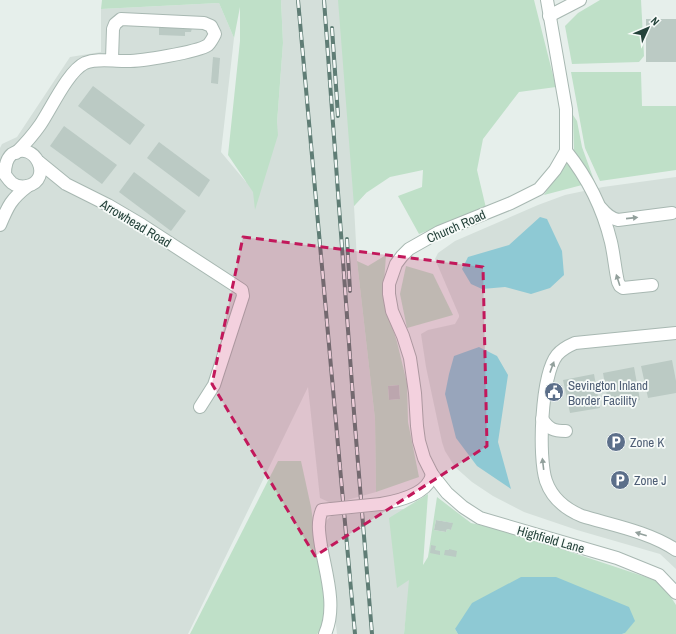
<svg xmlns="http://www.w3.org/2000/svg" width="676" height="634" viewBox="0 0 676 634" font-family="'Archivo Narrow',sans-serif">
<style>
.built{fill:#d4dfda}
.green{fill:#bfe0c8;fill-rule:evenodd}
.water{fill:#8ec9d4}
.building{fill:#bbcac4}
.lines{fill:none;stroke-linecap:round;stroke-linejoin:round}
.minor-casing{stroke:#a8b8b2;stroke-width:14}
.minor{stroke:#fff;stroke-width:12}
.rail-casing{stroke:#5f7d75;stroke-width:4}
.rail{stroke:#f7fbf9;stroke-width:2.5;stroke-dasharray:8;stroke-linecap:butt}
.minor-bridge-casing{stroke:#a8b8b2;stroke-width:14;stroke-linecap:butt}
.minor-bridge{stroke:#fff;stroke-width:12}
.oneway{fill:#92a09c}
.marked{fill:#c2185b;fill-opacity:0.2;stroke:#c2185b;stroke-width:3;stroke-dasharray:8 5;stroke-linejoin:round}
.labels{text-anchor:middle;stroke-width:3.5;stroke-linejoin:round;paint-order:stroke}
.street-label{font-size:13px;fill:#24423a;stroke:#f7fbf9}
.service-label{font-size:13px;fill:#4e5e75;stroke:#f7fbf9;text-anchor:start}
</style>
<rect width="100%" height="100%" fill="#e6efeb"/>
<g class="built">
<polygon points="281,0 365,0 366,193 354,206 357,261 375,419 376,492 333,504 320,498 308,387 188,634 0,634 0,148 2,144 17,137 70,57 101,52 101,9 219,3 234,38 221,152 246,182 277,123 283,43"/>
<polygon points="676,177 676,569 660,554 577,530 524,512 493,496 472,482 455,467 445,451 442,442 426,367 421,334 428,330 455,324 459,317 459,315 435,259 438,253 455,241 538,205 565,195 603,187"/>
<polygon points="403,509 410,579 404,634 337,634 324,523 331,516"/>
</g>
<g class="green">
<polygon points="102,0 281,0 283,43 277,123 278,135 255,210 253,192 228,155 240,41 240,7 234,38 219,3 101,9"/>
<polygon points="338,0 534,0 556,87 519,92 483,139 477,170 486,208 419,234 398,196 422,187 423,170 390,177 366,193 354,206"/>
<polygon points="600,0 641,0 644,56 639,62 572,64 565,26 578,13"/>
<polygon points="571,72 641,72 642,106 676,106 676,170 600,181 585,148"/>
<polygon points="573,115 577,121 582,147 595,183 574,153"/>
<polygon points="565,162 572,168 582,185 544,195"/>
<path d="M386,255l-3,41 14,46 10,41 1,39 11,55 -43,15 -1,-73 -18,-158 11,5zM399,385l1,14 -11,1 -1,-14z"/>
<polygon points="406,266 433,274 453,315 407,328 400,294"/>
<polygon points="278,461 301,461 311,507 325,606 321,631 317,634 190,634"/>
<path d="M428,494l-5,71 5,-8 9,-60 34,26 36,8 154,51 15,23v29h-54l3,-1 -170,-4 3,5h-54l5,-54 -12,8 -8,-70zM436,520l16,3 -1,7 -4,-1 -1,3 -12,-2z"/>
</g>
<g class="water">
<polygon points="540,217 547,219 562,251 564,275 550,288 531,294 505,287 482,289 471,284 462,269 468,257 509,245"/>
<polygon points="479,347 497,356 508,375 498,442 511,489 477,466 456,438 445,394 449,374 454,356"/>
<polygon points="521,577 556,577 629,607 635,621 625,633 622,634 458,634 455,629 472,603"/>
</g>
<g class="building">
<rect x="646" y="19" width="30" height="43"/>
<polygon points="159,25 192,28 191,32 185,32 185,36 159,35"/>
<polygon points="213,57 220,58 218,84 211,83"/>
<polygon points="93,86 145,125 130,145 78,106"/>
<polygon points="64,126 117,165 102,184 50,146"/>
<polygon points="159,142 210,180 199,197 147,158"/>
<polygon points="134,172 186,211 171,231 119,192"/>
<polygon points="672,360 676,381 676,393 648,398 641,366"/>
<polygon points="634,367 640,400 609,407 603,373"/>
<polygon points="594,374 600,408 570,413 563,380"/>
<polygon points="399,385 400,399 389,400 388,386"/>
<polygon points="436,520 453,523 451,530 447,529 446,532 434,530"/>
<polygon points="431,545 436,546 435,550 440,551 440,555 430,553"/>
<polygon points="449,549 457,551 456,557 444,555 445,550 449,550"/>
</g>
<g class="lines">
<defs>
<g id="minor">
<polyline points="547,0 566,109 566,151 555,170 539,189 511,203 439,232 409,249 402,256 396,264 389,284 389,294 392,311 403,336 410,358 415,393 417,426 419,441 424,458 432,474 447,493 463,507 480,518 617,558 659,575 676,593"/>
<polyline points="549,16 580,0"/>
<path d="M566,151c21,26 37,58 45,91 3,13 4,27 7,40l2,4 3,2 29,-3"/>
<path d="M16,153c9,-9 17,-18 24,-28 11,-16 28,-54 45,-62 12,-5 26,-2 39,-2 14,1 74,-9 84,-16 3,-3 5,-7 7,-11l-4,-8 -7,-3 -83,-4 -6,5 -2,5 -1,30"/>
<polyline points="39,162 66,184 108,205 142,225 242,290 243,296 214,385 200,407"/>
<path d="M0,169c5,4 7,10 12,14 4,3 10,4 15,3 27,-6 8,-47 -15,-32 -6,5 -7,12 -7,20"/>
<path d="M601,208c5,6 9,10 17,12l54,-7"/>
<path d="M0,225c8,-19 11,-26 28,-39"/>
<path d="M676,333l-101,10c-7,3 -13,6 -18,12 -16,20 -19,102 -11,126 6,17 19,28 36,35 30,9 68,16 94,34"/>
<path d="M542,419c7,10 11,12 24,12"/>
<path d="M381,504c17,-3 48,-10 51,-30"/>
<path d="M325,634c12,-27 1,-60 -4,-88 -2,-13 -4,-24 1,-36l9,-1"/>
</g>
</defs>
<use href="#minor" class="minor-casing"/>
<use href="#minor" class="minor"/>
<defs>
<g id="rail">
<polyline points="298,0 355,634"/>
<polyline points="324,0 355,426 372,634"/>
<polyline points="332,28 338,116"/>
<polyline points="347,239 350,291"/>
</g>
</defs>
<use href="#rail" class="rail-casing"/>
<use href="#rail" class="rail"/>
<defs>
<polyline id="minor-bridge" points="331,509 381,504"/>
</defs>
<use href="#minor-bridge" class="minor-bridge-casing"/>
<use href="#minor-bridge" class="minor-bridge"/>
</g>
<defs><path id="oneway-solid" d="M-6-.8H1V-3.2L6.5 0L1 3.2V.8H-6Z"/></defs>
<g class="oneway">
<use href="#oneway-solid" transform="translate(632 218) rotate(-6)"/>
<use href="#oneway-solid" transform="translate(618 280) rotate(-108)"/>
<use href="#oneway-solid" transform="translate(552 367) rotate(-70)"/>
<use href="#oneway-solid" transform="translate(543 464) rotate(-97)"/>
<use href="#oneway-solid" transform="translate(641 534) rotate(-163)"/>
</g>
<path class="marked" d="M243,237l240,30 4,179 -172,110 -103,-172z"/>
<defs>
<symbol id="civic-disc" viewBox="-11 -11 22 22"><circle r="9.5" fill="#5c6f8a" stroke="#f7fbf9"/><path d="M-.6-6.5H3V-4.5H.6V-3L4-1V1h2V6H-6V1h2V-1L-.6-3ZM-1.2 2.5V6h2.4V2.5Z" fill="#fff"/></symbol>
<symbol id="parking-disc" viewBox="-11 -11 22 22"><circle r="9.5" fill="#5c6f8a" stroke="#f7fbf9"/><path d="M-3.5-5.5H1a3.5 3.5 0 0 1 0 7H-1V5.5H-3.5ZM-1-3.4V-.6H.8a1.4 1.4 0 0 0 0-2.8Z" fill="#fff"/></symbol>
</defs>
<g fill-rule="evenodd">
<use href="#civic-disc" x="543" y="381" width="22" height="22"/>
<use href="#parking-disc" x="605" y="431" width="22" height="22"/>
<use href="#parking-disc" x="609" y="469" width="22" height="22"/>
</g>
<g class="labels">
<g class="street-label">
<text transform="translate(136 223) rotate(31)" y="5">Arrowhead Road</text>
<text transform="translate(456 226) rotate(-24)" y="5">Church Road</text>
<text transform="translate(551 539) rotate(16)" y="5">Highfield Lane</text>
</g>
<g class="service-label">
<text x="568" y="390">Sevington Inland<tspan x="568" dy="15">Border Facility</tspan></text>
<text x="630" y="447">Zone K</text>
<text x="634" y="485">Zone J</text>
</g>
</g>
<g transform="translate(648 28) rotate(46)" stroke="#f7fbf9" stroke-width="3" paint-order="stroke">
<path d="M0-3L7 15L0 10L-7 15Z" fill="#24423a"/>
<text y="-6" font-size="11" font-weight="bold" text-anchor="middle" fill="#24423a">N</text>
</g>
</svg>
